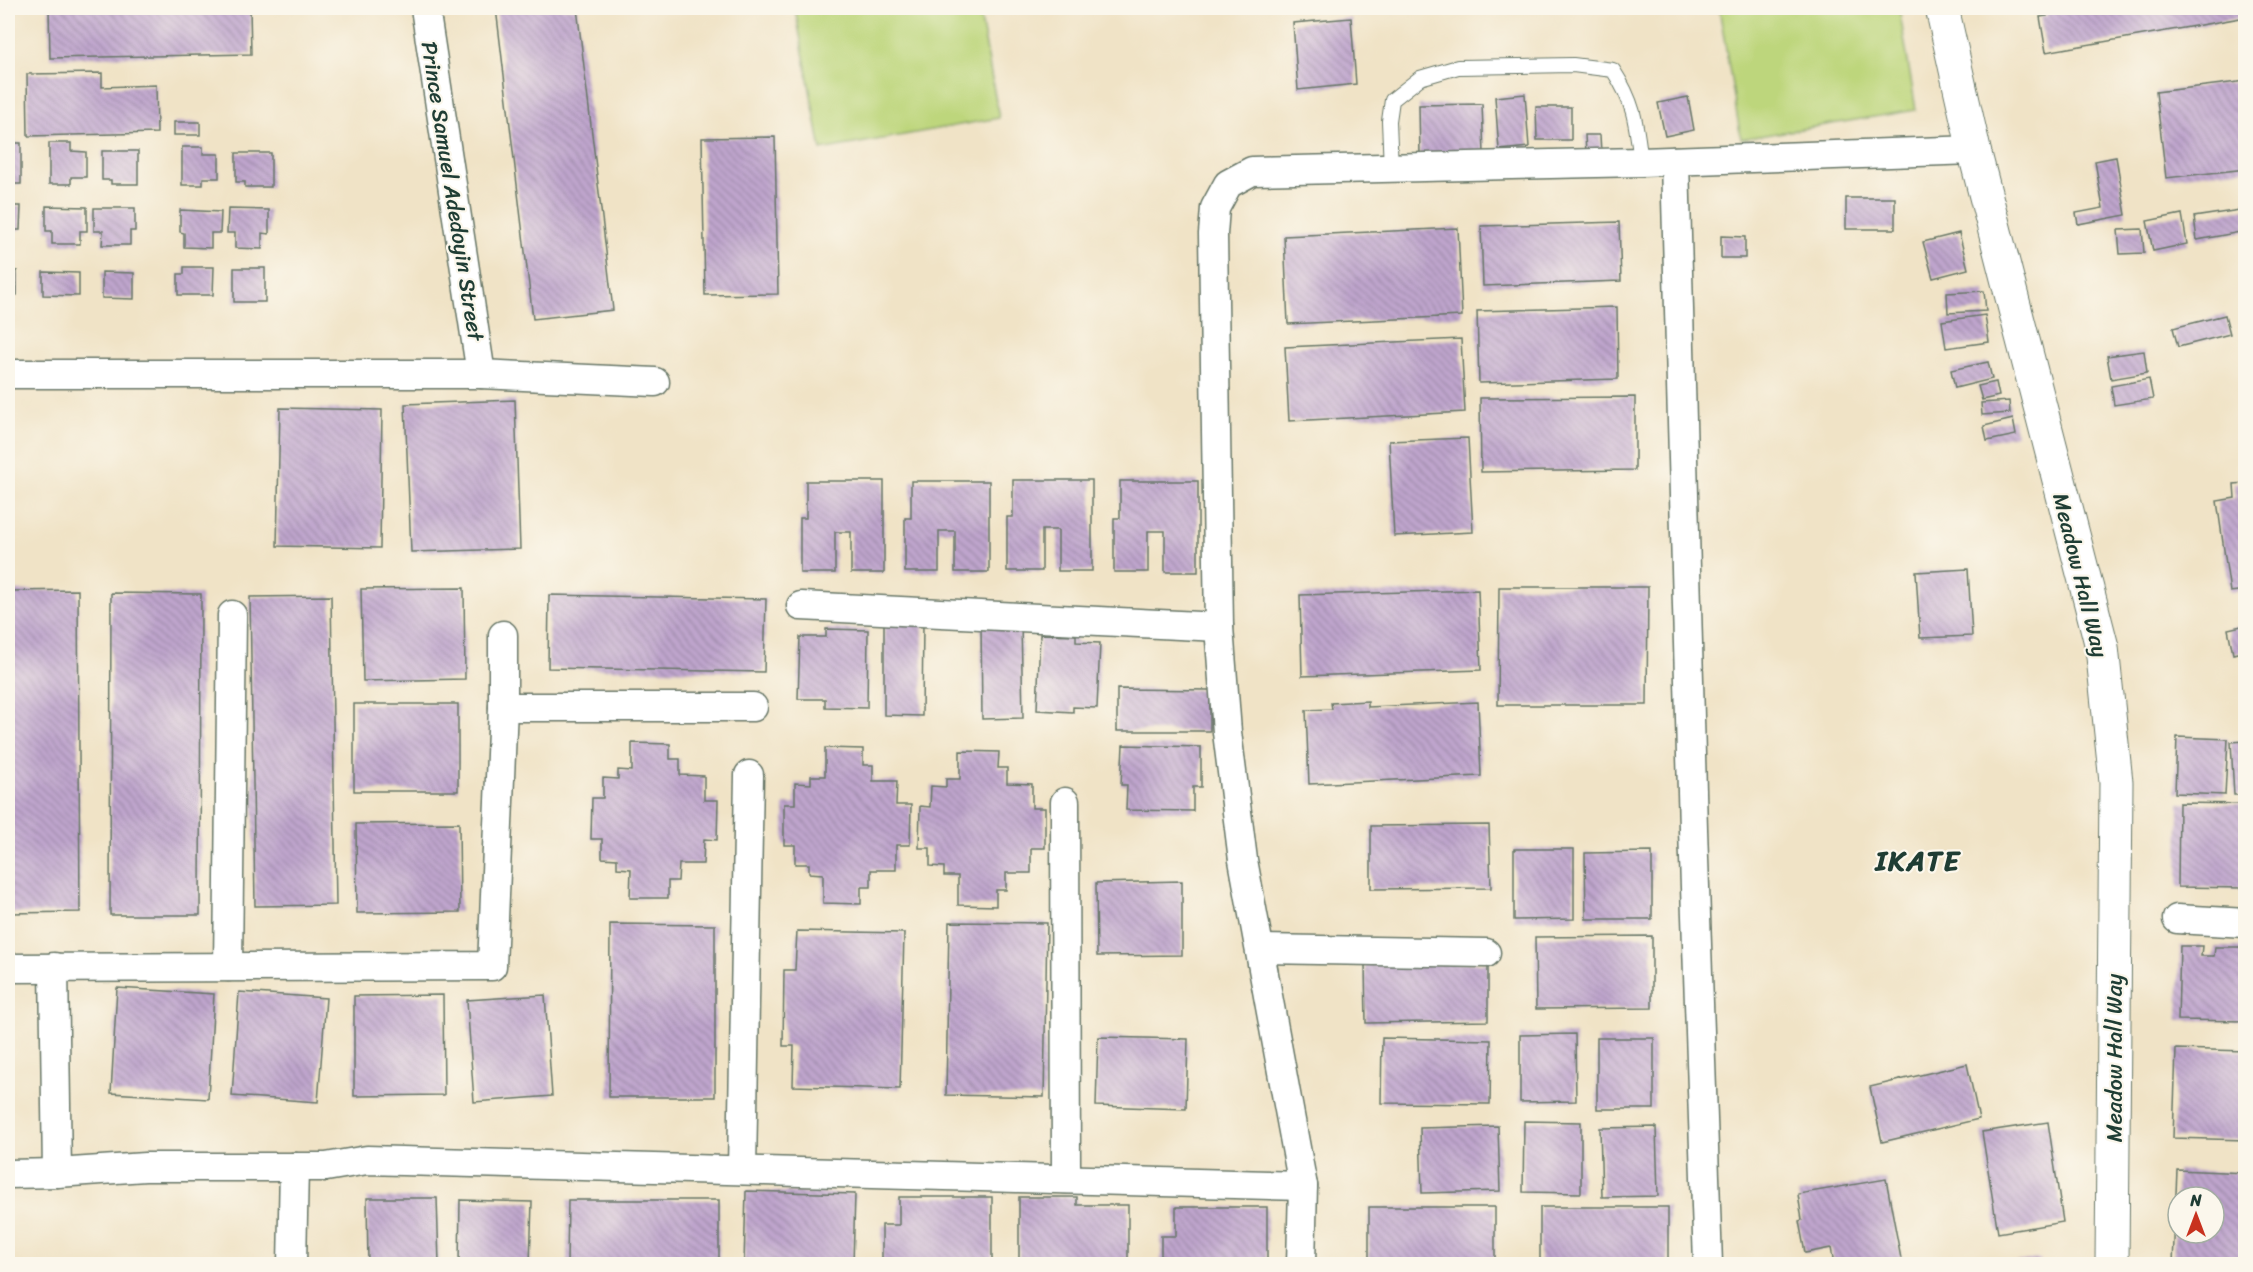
<svg xmlns="http://www.w3.org/2000/svg" width="2253" height="1272" viewBox="0 0 2253 1272" font-family="Sriracha,sans-serif">
<style>
.garden{fill:#bdd67b;stroke:#6e8a58;stroke-width:1.5}
.building{fill:url(#building-back-hatch);fill-rule:evenodd}
.lines{fill:none;stroke-linecap:round;stroke-linejoin:round}
.service-casing{stroke:#687767;stroke-width:16}
.minor-casing{stroke:#687767;stroke-width:31}
.tertiary-casing{stroke:#687767;stroke-width:35}
.service{stroke:#fff;stroke-width:14}
.minor{stroke:#fff;stroke-width:28}
.tertiary{stroke:#fff;stroke-width:33}
.labels{text-anchor:middle;stroke-width:4.5;stroke-linejoin:round;paint-order:stroke}
.street-label{font-size:22px;fill:#1f3d34;stroke:#fbf7ec}
.district-label{font-size:28px;font-weight:bold;letter-spacing:1.5px;fill:#1f3d34;stroke:#fbf7ec}
</style>
<defs>
<pattern id="building-back-hatch" width="6" height="6" patternUnits="userSpaceOnUse" patternTransform="scale(1.5)"><rect width="6" height="6" fill="#bfa5cd"/><path d="M-1 5l2 2M0 0l6 6M5-1l2 2" fill="none" stroke="#9b88a7"/></pattern>
</defs>
<rect width="100%" height="100%" fill="#fbf7ec"/>
<filter id="ink" filterUnits="userSpaceOnUse"><feTurbulence type="fractalNoise" baseFrequency=".0167" numOctaves="2"/><feDisplacementMap in="SourceGraphic" scale="12" xChannelSelector="R" yChannelSelector="G"/><feConvolveMatrix kernelMatrix="1 2 1 2 8 2 1 2 1" color-interpolation-filters="sRGB"/></filter>
<filter id="wash" filterUnits="userSpaceOnUse"><feTurbulence type="fractalNoise" baseFrequency=".008" numOctaves="4" result="noise"/><feDisplacementMap in="SourceGraphic" scale="24" xChannelSelector="R" yChannelSelector="G"/><feGaussianBlur stdDeviation="1.35" result="paint"/><feColorMatrix in="noise" values="0 0 0 0 0 0 0 0 0 0 0 0 0 0 0 0 0 1.4 0 .05"/><feComposite in="paint" operator="in"/></filter>
<g filter="url(#wash)">
<rect width="100%" height="100%" fill="#f0e3c6"/>
<g class="garden">
<polygon points="795,8 979,8 999,118 821,150"/>
<polygon points="1719,8 1899,8 1916,110 1741,139"/>
</g>
<g id="blocks">
<g class="building">
<polygon points="49,8 250,8 251,54 50,58"/>
<polygon points="496,8 577,8 613,310 533,319"/>
<polygon points="2045,8 2246,8 2246,17 2046,52 2040,17 2047,16"/>
<polygon points="1351,18 1356,84 1298,90 1293,23"/>
<polygon points="102,73 102,87 156,85 157,133 28,136 27,74"/>
<polygon points="2246,81 2246,169 2166,178 2156,92"/>
<polygon points="1525,94 1529,147 1499,150 1495,97"/>
<polygon points="1688,97 1694,130 1665,136 1658,103"/>
<polygon points="1482,104 1484,154 1420,156 1419,105"/>
<polygon points="1536,107 1571,107 1571,140 1537,140"/>
<rect x="174" y="122" width="26" height="13"/>
<polygon points="1585,135 1600,135 1601,153 1586,153"/>
<polygon points="775,137 778,294 705,295 702,138"/>
<rect x="8" y="143" width="13" height="41"/>
<polygon points="49,143 71,143 71,151 86,152 86,177 71,177 71,184 49,184"/>
<polygon points="182,147 203,147 203,154 219,154 219,178 203,178 203,185 182,185"/>
<polygon points="102,151 138,151 138,184 111,184 111,180 102,180"/>
<polygon points="236,153 271,153 271,187 245,187 245,182 236,182"/>
<polygon points="2116,157 2126,215 2078,224 2076,213 2103,208 2095,161"/>
<rect x="1846" y="198" width="49" height="31"/>
<polygon points="8,206 21,206 20,230 13,230 13,243 8,243"/>
<polygon points="46,206 87,207 87,231 80,231 80,244 52,244 52,231 46,231"/>
<polygon points="94,208 135,208 135,231 130,231 130,245 102,245 103,231 94,231"/>
<polygon points="228,209 269,210 269,234 262,233 262,249 235,248 235,233 227,233"/>
<polygon points="2246,209 2246,231 2197,240 2194,217"/>
<polygon points="180,210 221,212 220,233 211,233 211,248 184,247 184,233 180,232"/>
<polygon points="2182,214 2187,244 2153,251 2147,221"/>
<polygon points="1619,222 1621,281 1483,286 1481,226"/>
<polygon points="1458,228 1462,316 1288,324 1284,236"/>
<polygon points="2142,229 2144,253 2120,254 2118,230"/>
<polygon points="1959,233 1968,269 1933,278 1923,242"/>
<polygon points="1721,236 1745,237 1745,258 1721,258"/>
<polygon points="184,267 214,267 213,295 178,295 178,274 184,274"/>
<rect x="234" y="268" width="31" height="34"/>
<polygon points="8,270 17,271 17,295 8,294"/>
<polygon points="43,272 79,273 79,296 43,295"/>
<polygon points="102,272 134,273 134,299 102,298"/>
<polygon points="1984,291 1986,311 1948,313 1947,293"/>
<polygon points="1617,307 1618,379 1479,383 1477,311"/>
<polygon points="1985,315 1989,342 1946,348 1942,321"/>
<polygon points="2225,315 2230,334 2178,347 2173,328"/>
<polygon points="1461,339 1465,412 1289,421 1285,347"/>
<polygon points="2144,351 2147,373 2111,379 2107,356"/>
<polygon points="1988,362 1992,379 1955,388 1951,370"/>
<polygon points="2149,379 2153,399 2114,405 2111,386"/>
<polygon points="1996,382 1999,396 1982,400 1978,386"/>
<polygon points="1635,397 1635,470 1481,472 1480,398"/>
<polygon points="515,400 520,549 411,552 405,404"/>
<polygon points="2009,401 2010,413 1982,415 1981,403"/>
<polygon points="280,408 382,410 380,548 277,546"/>
<polygon points="2013,419 2016,435 1987,441 1984,426"/>
<polygon points="1468,438 1473,532 1394,536 1389,441"/>
<polygon points="1013,480 1092,480 1092,571 1058,571 1058,530 1042,530 1042,571 1007,571 1007,517 1013,517"/>
<polygon points="806,481 884,481 884,573 851,573 851,532 835,532 835,573 800,573 800,518 806,518"/>
<polygon points="911,481 989,481 989,572 955,572 955,531 939,531 939,572 905,572 905,518 911,518"/>
<polygon points="1120,481 1198,481 1198,572 1165,572 1165,531 1148,531 1148,572 1114,572 1114,518 1120,518"/>
<polygon points="2246,483 2246,590 2230,592 2217,501 2235,498 2234,484"/>
<polygon points="1968,569 1972,636 1920,638 1916,572"/>
<polygon points="1499,587 1648,587 1647,705 1498,705"/>
<polygon points="464,588 465,679 363,681 361,589"/>
<polygon points="78,590 80,912 8,913 8,591"/>
<polygon points="1478,590 1481,670 1302,676 1300,595"/>
<polygon points="111,593 201,594 200,915 110,915"/>
<polygon points="549,595 766,599 764,672 548,668"/>
<polygon points="331,596 336,905 255,906 250,597"/>
<polygon points="884,622 923,622 922,716 884,715"/>
<polygon points="981,623 1021,623 1023,718 982,719"/>
<polygon points="2246,625 2246,651 2233,654 2228,629"/>
<polygon points="826,629 868,630 867,708 825,707 825,699 798,699 800,637 826,637"/>
<polygon points="1040,634 1076,635 1076,642 1100,643 1097,708 1073,707 1073,712 1037,710"/>
<polygon points="1117,689 1210,690 1210,731 1117,731"/>
<polygon points="1368,701 1368,707 1478,702 1481,776 1309,784 1306,710 1332,709 1331,703"/>
<rect x="354" y="704" width="104" height="87"/>
<polygon points="2177,737 2228,739 2225,795 2175,793"/>
<polygon points="2246,741 2246,795 2234,795 2231,742"/>
<polygon points="632,743 670,744 670,759 680,759 680,775 704,776 704,800 718,800 717,840 704,839 703,864 679,864 678,881 668,881 668,898 630,898 631,869 617,868 617,859 602,858 602,839 591,839 592,798 603,798 603,778 618,779 618,770 632,771"/>
<polygon points="1123,745 1201,747 1201,787 1193,787 1193,811 1126,810 1127,785 1121,785"/>
<polygon points="825,748 863,749 863,765 873,765 873,781 897,781 896,805 911,805 910,845 896,845 896,870 871,870 871,887 861,887 861,904 823,903 823,874 809,873 809,864 795,864 795,845 784,845 784,804 795,804 795,783 811,784 811,776 825,776"/>
<polygon points="960,751 999,752 998,768 1007,768 1007,783 1032,784 1032,808 1045,808 1045,848 1031,848 1031,873 1006,873 1006,890 996,890 996,906 958,905 958,876 944,876 944,867 930,866 930,848 919,848 920,806 930,807 931,786 946,787 946,779 960,779"/>
<polygon points="2179,803 2246,804 2246,888 2178,887"/>
<polygon points="459,823 460,912 357,913 356,824"/>
<polygon points="1489,825 1491,888 1371,889 1371,826"/>
<polygon points="1514,849 1574,849 1574,919 1514,920"/>
<polygon points="1652,852 1652,919 1586,919 1585,853"/>
<polygon points="1182,881 1182,955 1097,956 1096,883"/>
<polygon points="949,922 1047,923 1044,1097 946,1095"/>
<polygon points="610,924 715,925 715,1097 609,1097"/>
<polygon points="797,931 904,933 900,1089 793,1086 794,1046 783,1046 784,970 795,970"/>
<polygon points="1652,936 1652,1008 1536,1009 1535,937"/>
<polygon points="2180,946 2202,946 2201,956 2214,956 2215,947 2246,947 2246,1021 2178,1020"/>
<polygon points="1488,963 1488,1021 1366,1023 1365,964"/>
<polygon points="117,988 214,994 208,1099 111,1093"/>
<polygon points="239,992 326,998 318,1102 232,1096"/>
<polygon points="443,995 444,1095 354,1096 354,996"/>
<polygon points="545,995 552,1096 474,1102 467,1000"/>
<polygon points="1575,1034 1576,1101 1520,1102 1520,1035"/>
<polygon points="1098,1037 1188,1039 1186,1109 1096,1106"/>
<polygon points="1382,1038 1491,1040 1490,1104 1381,1103"/>
<rect x="1597" y="1038" width="57" height="71"/>
<polygon points="2176,1049 2246,1051 2246,1140 2173,1138"/>
<polygon points="1967,1064 1979,1119 1882,1142 1870,1087"/>
<polygon points="1524,1121 1581,1122 1581,1193 1523,1192"/>
<polygon points="2048,1122 2063,1222 1998,1233 1982,1132"/>
<polygon points="1498,1126 1500,1191 1422,1193 1420,1128"/>
<polygon points="1656,1127 1658,1196 1602,1197 1600,1128"/>
<path d="M2177,1170l69,3v91h-73zM2178,1197h36v36h-36z"/>
<polygon points="1886,1179 1902,1264 1834,1264 1831,1248 1805,1253 1799,1221 1802,1220 1798,1194"/>
<polygon points="746,1191 855,1194 853,1264 744,1264"/>
<polygon points="899,1197 992,1197 992,1264 882,1264 882,1225 899,1225"/>
<polygon points="1019,1197 1077,1197 1077,1205 1128,1205 1128,1264 1019,1264"/>
<polygon points="367,1198 437,1198 439,1264 368,1264"/>
<polygon points="460,1200 532,1202 530,1264 459,1264"/>
<polygon points="568,1200 719,1200 719,1264 567,1264"/>
<polygon points="1176,1207 1267,1207 1267,1264 1161,1264 1161,1236 1176,1236"/>
<rect x="1369" y="1207" width="126" height="57"/>
<rect x="1540" y="1207" width="128" height="57"/>
<polygon points="2040,1259 2041,1264 2005,1264 2005,1263"/>
</g>
</g>
</g>
<g filter="url(#ink)">
<use href="#blocks" fill-opacity="0" stroke="#687767" stroke-width="1.5"/>
<g class="lines">
<defs>
<path id="service" d="M1391,169l-2,-48 3,-21 28,-22 38,-11 115,-2 40,5c22,34 23,53 28,92"/>
<g id="minor">
<polyline points="425,8 481,374"/>
<polyline points="1675,161 1693,829 1708,1264"/>
<polyline points="8,374 481,374 655,382"/>
<polyline points="801,606 1219,627"/>
<polyline points="503,707 753,707"/>
<polyline points="1065,802 1066,1179"/>
<polyline points="2177,919 2246,923"/>
<polyline points="1260,949 1486,953"/>
<polyline points="54,967 57,1173"/>
<polyline points="228,967 232,615"/>
<polyline points="8,968 492,966 503,707 503,635"/>
<polyline points="742,1170 749,775"/>
<polyline points="8,1174 57,1173 145,1167 326,1167 367,1160 1303,1186"/>
<polyline points="292,1264 294,1167"/>
<polyline points="1301,1264 1303,1186 1243,860 1227,732 1219,627 1213,234 1215,208 1228,184 1252,171 1641,162 1974,150"/>
</g>
<polyline id="tertiary" points="1942,8 1974,150 2102,647 2116,782 2112,1264"/>
</defs>
<use href="#service" class="service-casing"/>
<use href="#minor" class="minor-casing"/>
<use href="#tertiary" class="tertiary-casing"/>
<use href="#service" class="service"/>
<use href="#minor" class="minor"/>
<use href="#tertiary" class="tertiary"/>
</g>
</g>
<g class="labels">
<g class="street-label">
<text transform="translate(453 191) rotate(81)" y="8">Prince Samuel Adedoyin Street</text>
<text transform="translate(2081 575) rotate(76)" y="8">Meadow Hall Way</text>
<text transform="translate(2114 1058) rotate(-90)" y="8">Meadow Hall Way</text>
</g>
<g class="district-label">
<text x="1918" y="870">IKATE</text>
</g>
</g>
<rect width="2253" height="1272" fill="none" stroke="#fbf7ec" stroke-width="30"/>
<g transform="translate(2196 1215)"><circle r="28" fill="#fbf7ec" stroke="#a3ada2" stroke-width="1.5"/>
<path d="M0-4.5L10 22L0 15L-10 22Z" fill="#c8321e"/>
<text y="-9" font-size="16" font-weight="bold" text-anchor="middle" fill="#1f3d34">N</text>
</g>
</svg>
